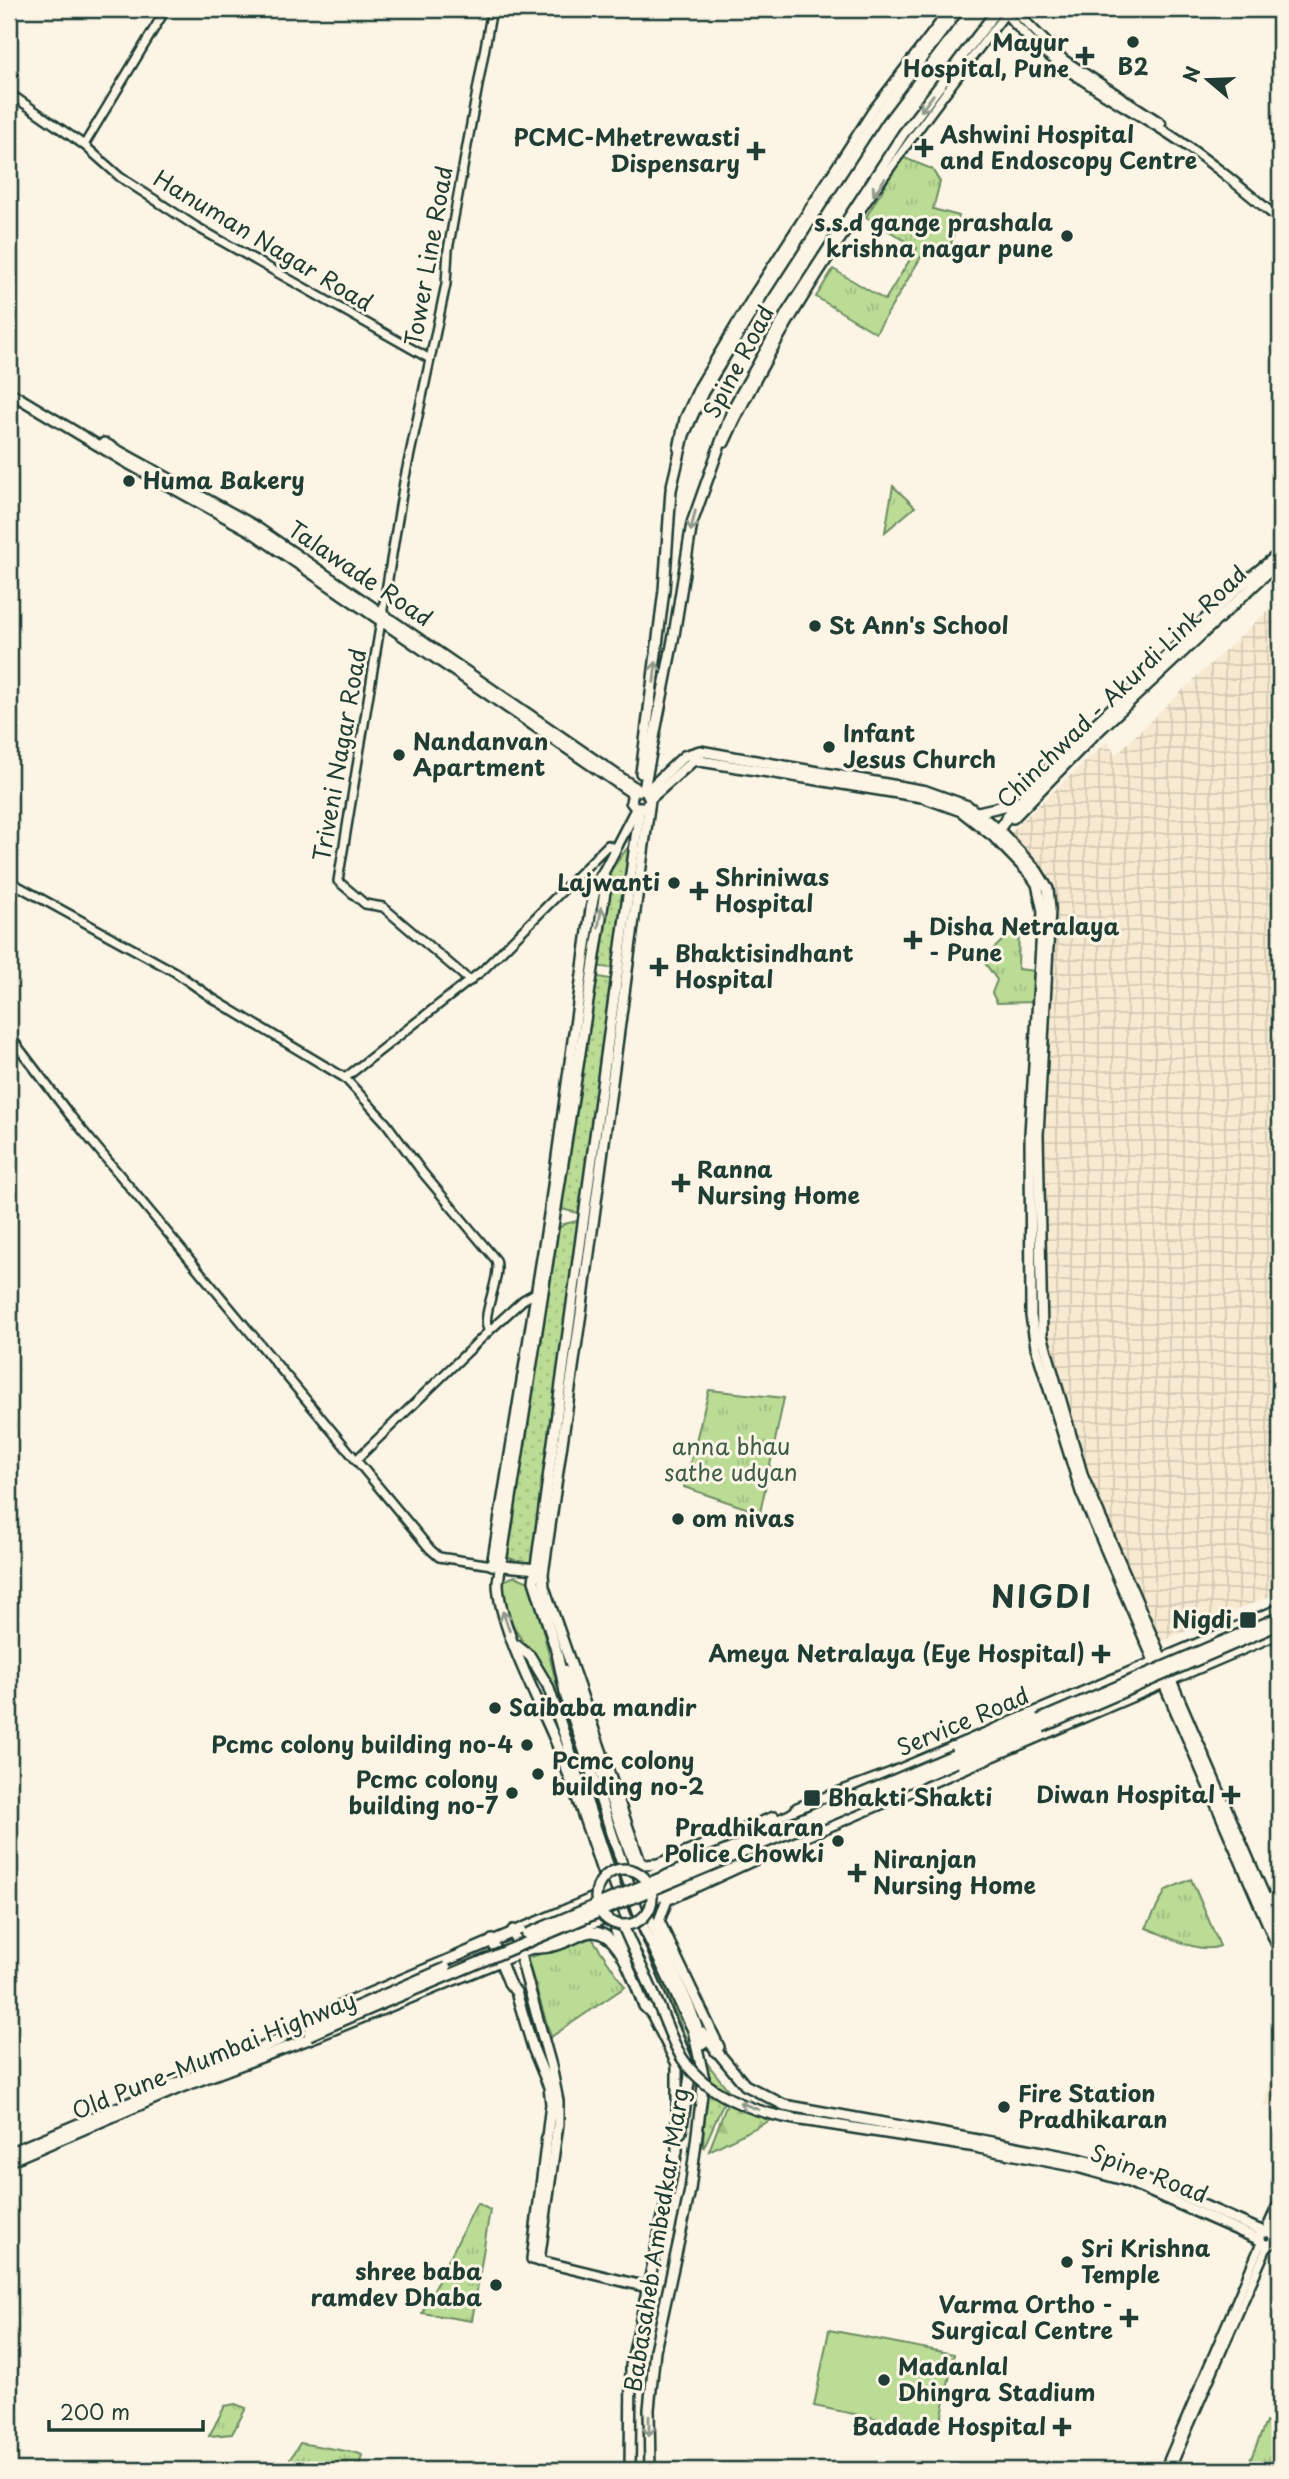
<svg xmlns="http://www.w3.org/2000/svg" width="1289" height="2479" viewBox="0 0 1289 2479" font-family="'Playpen Sans',sans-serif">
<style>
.built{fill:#f8ead1}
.industrial{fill:url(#industrial-grid)}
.grass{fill:url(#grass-dots);stroke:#6c8c64;stroke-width:2}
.forest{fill:url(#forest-firs);stroke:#6c8c64;stroke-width:2}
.park{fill:url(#park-tufts);stroke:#6c8c64;stroke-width:2}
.garden{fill:#badc95;stroke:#6c8c64;stroke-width:2}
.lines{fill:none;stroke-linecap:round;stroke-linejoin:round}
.tertiary-casing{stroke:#1f3d34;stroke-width:12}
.secondary-casing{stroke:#1f3d34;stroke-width:13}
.primary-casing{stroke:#1f3d34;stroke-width:14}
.trunk-casing{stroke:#1f3d34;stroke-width:14}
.tertiary{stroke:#fcf5e5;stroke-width:7}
.secondary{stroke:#fcf5e5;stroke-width:8}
.primary{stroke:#fcf5e5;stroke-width:9}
.trunk{stroke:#fcf5e5;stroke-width:9}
.primary-bridge-casing{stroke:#1f3d34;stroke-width:14;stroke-linecap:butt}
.trunk-bridge-casing{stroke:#1f3d34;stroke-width:14;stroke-linecap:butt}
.primary-bridge{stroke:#fcf5e5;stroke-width:9}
.trunk-bridge{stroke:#fcf5e5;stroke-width:9}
.oneway{stroke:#8e998c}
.poi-dot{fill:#1f3d34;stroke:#fcf5e5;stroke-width:2.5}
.labels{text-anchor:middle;stroke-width:6;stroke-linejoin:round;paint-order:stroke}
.poi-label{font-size:23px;font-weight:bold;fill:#1f3d34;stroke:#fcf5e5;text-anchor:start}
.street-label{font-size:23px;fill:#1f3d34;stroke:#fcf5e5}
.park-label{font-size:23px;fill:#3e5d47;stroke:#fcf5e5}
.district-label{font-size:30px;font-weight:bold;letter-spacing:2px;fill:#1f3d34;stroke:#fcf5e5}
</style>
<defs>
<pattern id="industrial-grid" width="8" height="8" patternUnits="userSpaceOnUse" patternTransform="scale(1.75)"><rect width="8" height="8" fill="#f8ead1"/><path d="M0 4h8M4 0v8" fill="none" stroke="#d4cab4"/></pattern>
<pattern id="grass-dots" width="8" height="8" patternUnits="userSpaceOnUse" patternTransform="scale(1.75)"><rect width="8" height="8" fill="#badc95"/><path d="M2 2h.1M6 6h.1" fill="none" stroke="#9fbe81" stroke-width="1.8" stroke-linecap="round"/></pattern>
<pattern id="forest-firs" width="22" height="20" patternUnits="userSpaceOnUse" patternTransform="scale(1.75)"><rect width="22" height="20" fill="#badc95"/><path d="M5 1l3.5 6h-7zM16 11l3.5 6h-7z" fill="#9fbe81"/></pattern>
<pattern id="park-tufts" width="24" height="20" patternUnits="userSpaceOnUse" patternTransform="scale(1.75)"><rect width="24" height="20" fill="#badc95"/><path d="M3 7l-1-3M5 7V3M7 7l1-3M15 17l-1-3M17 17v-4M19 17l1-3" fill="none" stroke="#9fbe81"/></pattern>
</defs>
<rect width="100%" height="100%" fill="#fcf5e5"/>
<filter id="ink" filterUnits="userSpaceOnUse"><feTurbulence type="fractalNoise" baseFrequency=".0143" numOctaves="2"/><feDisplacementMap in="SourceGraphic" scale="14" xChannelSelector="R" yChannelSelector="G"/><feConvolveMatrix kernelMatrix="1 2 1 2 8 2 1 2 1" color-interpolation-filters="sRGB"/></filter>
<g filter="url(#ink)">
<polygon class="built" points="1280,2060 1280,2104 1263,2107 1272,2075 1272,2061"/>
<polygon class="industrial" points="1280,599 1280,1592 1160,1642 1078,1452 1046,1327 1044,1149 1052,902 1005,837 1108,740 1115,755 1190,683 1198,693 1191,682"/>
<g class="grass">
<polygon points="635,838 617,969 594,966 608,874"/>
<polygon points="594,976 615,980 585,1206 578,1213 561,1209"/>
<polygon points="577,1221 583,1223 533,1562 522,1563 507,1557 508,1546 556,1231 564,1224"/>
<polygon points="707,2063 729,2091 704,2147 703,2146"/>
</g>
<polygon class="forest" points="728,2101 775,2118 709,2151"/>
<g class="park">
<polygon points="902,157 932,169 940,182 933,209 959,216 947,258 924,252 876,333 816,297 833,269 885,300 917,248 866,217"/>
<polygon points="893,486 915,507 885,532"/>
<polygon points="1019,925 1018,969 1035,971 1033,1002 997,1003 992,993 997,980 985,963 989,953"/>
<polygon points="709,1390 784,1398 760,1513 684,1487"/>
<path d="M1191,1879l29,67c-21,9 -54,-11 -74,-18l20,-38z"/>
<polygon points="592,1938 625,1987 551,2037 527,1958"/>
<polygon points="477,2203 490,2210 472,2321 422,2313"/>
<polygon points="235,2404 246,2408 232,2434 209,2436 225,2406"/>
<polygon points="1266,2422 1280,2428 1280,2470 1268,2470 1249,2463"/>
<polygon points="300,2443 357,2453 362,2455 358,2470 283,2470"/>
</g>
<g class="garden">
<path d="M515,1576l16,7 26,103 34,92 34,109 72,178 -12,-13 -57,-136 -92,-254c-17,-25 -33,-49 -35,-80z"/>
<polygon points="829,2330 954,2354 939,2431 814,2406"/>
</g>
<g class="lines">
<defs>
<g id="tertiary">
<polyline points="9,93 84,145 120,177 195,226 430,359"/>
<polyline points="84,145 166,9"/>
<path d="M725,443c70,-154 182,-300 284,-434"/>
<polyline points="678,449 684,419 699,386 754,294 872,111 950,9"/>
<path d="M9,881l166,91 40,28 130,78 41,45 37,50 73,87c6,19 -17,57 -7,71"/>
<polyline points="470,981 383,907 365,904 338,881 404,482 446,284 448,250 492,9"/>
<polyline points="9,1035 69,1114 430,1549 439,1557 492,1565"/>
<polyline points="345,1078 483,970 608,845 614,849"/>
<polyline points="356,1460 489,1331 523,1300 537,1292"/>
<polyline points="1262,1900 1280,1894"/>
<polyline points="1164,2470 1261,2243"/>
<polyline points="1170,2470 1268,2245"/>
</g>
<g id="secondary">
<path d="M1002,9c45,57 108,87 167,125 40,26 75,56 111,86"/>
<polyline points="1013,9 1064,60 1161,123"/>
</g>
<g id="primary">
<polyline points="9,392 124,461 249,530 632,793"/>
<polyline points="104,443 253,525 637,789"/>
<polyline points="641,773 664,590 671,490 684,435 703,392 761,297 878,116 959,9"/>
<polyline points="644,789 674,635 692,523 733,408 788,311 903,134 998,9"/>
<polyline points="647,791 684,756 700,751 926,791 968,806 999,830 1037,871 1048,889 1050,909 1038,1135 1042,1335 1083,1477 1280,1932"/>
<polyline points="651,798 694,760 922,797 961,811 994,837 1030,874 1037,884 1043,911 1030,1134 1031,1316 1036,1347 1081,1492 1280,1952"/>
<polyline points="649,803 645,807 635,807 631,802 633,792 645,789 650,800 581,1313 543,1574 544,1587 640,1862 645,1865 658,1864 774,1817"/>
<polyline points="640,808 534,1581 557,1653 566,1697 643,1926 693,2030 704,2079"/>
<polyline points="978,812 1017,803"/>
<polyline points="1013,818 1092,737 1280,561"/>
<polyline points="997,833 1013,808 1071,747 1240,586 1280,553"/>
<polyline points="538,1569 492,1565 549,1215 591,909 597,881 603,873"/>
<polyline points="516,1645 530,1656 548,1686 623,1909 686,2057 690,2076 681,2132"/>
<polyline points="564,1670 637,1872"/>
<polyline points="797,1808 891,1773 1280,1609"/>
<path d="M604,1877c-15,-45 -30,-91 -48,-135 -18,-43 -58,-117 -58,-160l108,-697 -3,-12 33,-64"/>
<polyline points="647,1913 690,2008 703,2044"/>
<polyline points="616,1924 616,1931 628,1959"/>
<polyline points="513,1930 551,2066 558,2101 558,2124 539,2261"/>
<polyline points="492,1940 509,1983 516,1992 533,2048 549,2087 551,2104 532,2259 647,2287"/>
<polyline points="701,2032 745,2085 784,2105 978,2140"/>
<polyline points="716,2052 719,2047 659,1921 667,1900 811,1834 1280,1633"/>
<polyline points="815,2122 976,2147"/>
<polyline points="981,2140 1079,2159 1127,2172 1264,2232"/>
<polyline points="979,2148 1077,2167 1124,2180 1260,2240"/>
<circle cx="1267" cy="2238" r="7"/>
<polyline points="1266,2232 1280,2201"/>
<polyline points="1272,2234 1280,2221"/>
<polyline points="630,2470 631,2366 677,2151 677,2064 649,2008"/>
<polyline points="650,2470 649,2409 655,2350 690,2190 704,2078"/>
</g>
<g id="trunk">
<polyline points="952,1747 971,1745"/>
<polyline points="954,1755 1039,1720"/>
<polyline points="956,1762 1042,1727"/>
<polyline points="962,1769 976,1758"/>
<polyline points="644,1878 790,1815 803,1806"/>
<polyline points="652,1900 796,1837 811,1834"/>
<path d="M531,1948c20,2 35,-6 52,-14 35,-14 51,49 61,72l7,7"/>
<polyline points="277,2041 297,2026 342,2005 596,1897"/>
<polyline points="9,2153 282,2039"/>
<polyline points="9,2161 179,2088 317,2036 605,1918"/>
</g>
</defs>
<use href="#tertiary" class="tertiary-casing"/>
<use href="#secondary" class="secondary-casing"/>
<use href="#primary" class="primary-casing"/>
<use href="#trunk" class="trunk-casing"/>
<use href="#tertiary" class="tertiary"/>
<use href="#secondary" class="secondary"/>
<use href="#primary" class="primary"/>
<use href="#trunk" class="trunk"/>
<defs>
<path id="primary-bridge" d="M623,1926c11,26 24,52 35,78 8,18 14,38 24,54 27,42 86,59 133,64"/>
<g id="trunk-bridge">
<polyline points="1039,1720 1280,1617"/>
<polyline points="1042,1727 1280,1624"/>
<circle cx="624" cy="1897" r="28"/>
<polyline points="527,1934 954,1755"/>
<polyline points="310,2027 446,1968"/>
<path d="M309,2035c215,-93 432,-181 647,-273"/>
</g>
</defs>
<use href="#primary-bridge" class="primary-bridge-casing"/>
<use href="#trunk-bridge" class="trunk-bridge-casing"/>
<use href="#primary-bridge" class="primary-bridge"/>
<use href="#trunk-bridge" class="trunk-bridge"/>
</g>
<defs><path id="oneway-shaft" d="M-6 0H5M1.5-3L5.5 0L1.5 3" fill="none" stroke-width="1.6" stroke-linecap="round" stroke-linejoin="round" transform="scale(1.75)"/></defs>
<g class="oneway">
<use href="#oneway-shaft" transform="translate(927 103) rotate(127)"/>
<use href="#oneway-shaft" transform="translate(879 187) rotate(124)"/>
<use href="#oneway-shaft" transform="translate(693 521) rotate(103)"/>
<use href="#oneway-shaft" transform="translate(655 672) rotate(-84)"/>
<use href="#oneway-shaft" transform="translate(600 917) rotate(-80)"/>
<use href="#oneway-shaft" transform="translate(506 1621) rotate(-109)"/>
<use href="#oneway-shaft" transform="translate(749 2106) rotate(-159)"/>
<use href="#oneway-shaft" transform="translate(649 2426) rotate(90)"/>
</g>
</g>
<g class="poi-dot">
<circle cx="1133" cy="42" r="7"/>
<path d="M1081.5 45.5h7v7h7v7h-7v7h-7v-7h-7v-7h7z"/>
<path d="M920.5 137.5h7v7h7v7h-7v7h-7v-7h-7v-7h7z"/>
<path d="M752.5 140.5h7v7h7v7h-7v7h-7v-7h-7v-7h7z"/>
<circle cx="1067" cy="236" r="7"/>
<circle cx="129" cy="481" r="7"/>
<circle cx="815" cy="626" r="7"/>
<circle cx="829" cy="747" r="7"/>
<circle cx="399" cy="755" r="7"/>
<circle cx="674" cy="883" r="7"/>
<path d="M695.5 880.5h7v7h7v7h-7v7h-7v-7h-7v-7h7z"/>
<path d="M909.5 929.5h7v7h7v7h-7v7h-7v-7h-7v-7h7z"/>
<path d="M655.5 956.5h7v7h7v7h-7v7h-7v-7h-7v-7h7z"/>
<path d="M677.5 1172.5h7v7h7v7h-7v7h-7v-7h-7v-7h7z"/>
<circle cx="678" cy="1519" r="7"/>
<rect x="1239" y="1611" width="18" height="18" rx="3.5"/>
<path d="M1097.5 1643.5h7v7h7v7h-7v7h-7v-7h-7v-7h7z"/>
<circle cx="495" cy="1708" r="7"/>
<circle cx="527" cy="1745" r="7"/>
<circle cx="538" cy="1774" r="7"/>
<circle cx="512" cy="1793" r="7"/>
<path d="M1227.5 1784.5h7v7h7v7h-7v7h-7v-7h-7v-7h7z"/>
<rect x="803" y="1789" width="18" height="18" rx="3.5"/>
<circle cx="838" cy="1841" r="7"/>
<path d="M853.5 1862.5h7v7h7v7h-7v7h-7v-7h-7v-7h7z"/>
<circle cx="1004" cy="2107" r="7"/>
<circle cx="1067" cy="2262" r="7"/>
<circle cx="496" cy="2285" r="7"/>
<path d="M1125.5 2307.5h7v7h7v7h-7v7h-7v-7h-7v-7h7z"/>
<circle cx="884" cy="2380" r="7"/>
<path d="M1058.5 2416.5h7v7h7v7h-7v7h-7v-7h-7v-7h7z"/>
</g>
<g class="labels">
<g class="poi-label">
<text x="1069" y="51" text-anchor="end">Mayur<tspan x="1069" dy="26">Hospital, Pune</tspan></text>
<text x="1133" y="75" text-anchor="middle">B2</text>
<text x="940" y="143">Ashwini Hospital<tspan x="940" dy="26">and Endoscopy Centre</tspan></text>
<text x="740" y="146" text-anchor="end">PCMC-Mhetrewasti<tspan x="740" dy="26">Dispensary</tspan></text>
<text x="1053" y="231" text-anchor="end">s.s.d gange prashala<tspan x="1053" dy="26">krishna nagar pune</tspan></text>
<text x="143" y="489">Huma Bakery</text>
<text x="829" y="634">St Ann's School</text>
<text x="843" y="742">Infant<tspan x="843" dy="26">Jesus Church</tspan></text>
<text x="413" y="750">Nandanvan<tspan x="413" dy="26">Apartment</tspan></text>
<text x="715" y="886">Shriniwas<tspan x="715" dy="26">Hospital</tspan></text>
<text x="660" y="891" text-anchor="end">Lajwanti</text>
<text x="929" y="935">Disha Netralaya<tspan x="929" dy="26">- Pune</tspan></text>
<text x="675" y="962">Bhaktisindhant<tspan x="675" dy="26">Hospital</tspan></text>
<text x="697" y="1178">Ranna<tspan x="697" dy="26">Nursing Home</tspan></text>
<text x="692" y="1527">om nivas</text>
<text x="1232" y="1628" text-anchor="end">Nigdi</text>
<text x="1085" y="1662" text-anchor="end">Ameya Netralaya (Eye Hospital)</text>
<text x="509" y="1716">Saibaba mandir</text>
<text x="513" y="1753" text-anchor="end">Pcmc colony building no-4</text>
<text x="552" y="1769">Pcmc colony<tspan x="552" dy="26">building no-2</tspan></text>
<text x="498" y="1788" text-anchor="end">Pcmc colony<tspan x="498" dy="26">building no-7</tspan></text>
<text x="1215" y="1803" text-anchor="end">Diwan Hospital</text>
<text x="828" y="1806">Bhakti Shakti</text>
<text x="824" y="1836" text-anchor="end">Pradhikaran<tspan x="824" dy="26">Police Chowki</tspan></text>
<text x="873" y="1868">Niranjan<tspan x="873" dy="26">Nursing Home</tspan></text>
<text x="1018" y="2102">Fire Station<tspan x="1018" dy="26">Pradhikaran</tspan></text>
<text x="1081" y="2257">Sri Krishna<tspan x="1081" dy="26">Temple</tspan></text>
<text x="482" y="2280" text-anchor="end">shree baba<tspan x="482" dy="26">ramdev Dhaba</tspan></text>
<text x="1113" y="2313" text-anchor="end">Varma Ortho -<tspan x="1113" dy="26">Surgical Centre</tspan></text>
<text x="898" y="2375">Madanlal<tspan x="898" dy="26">Dhingra Stadium</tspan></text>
<text x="1046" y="2435" text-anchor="end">Badade Hospital</text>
</g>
<g class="street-label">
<text transform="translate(263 241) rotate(31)" y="8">Hanuman Nagar Road</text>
<text transform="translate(429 256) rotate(-80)" y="8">Tower Line Road</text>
<text transform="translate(739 362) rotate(-62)" y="8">Spine Road</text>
<text transform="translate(360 574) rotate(34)" y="8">Talawade Road</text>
<text transform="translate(1122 687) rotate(-44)" y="8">Chinchwad - Akurdi Link Road</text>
<text transform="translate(340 755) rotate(-80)" y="8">Triveni Nagar Road</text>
<text transform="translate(963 1722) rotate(-23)" y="8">Service Road</text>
<text transform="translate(214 2056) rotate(-22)" y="8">Old Pune–Mumbai Highway</text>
<text transform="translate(1149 2174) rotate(21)" y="8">Spine Road</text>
<text transform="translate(657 2240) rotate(-81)" y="8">Babasaheb Ambedkar Marg</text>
</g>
<g class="park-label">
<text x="731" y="1455">anna bhau<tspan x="731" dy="26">sathe udyan</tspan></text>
</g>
<g class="district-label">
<text x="1042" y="1608">NIGDI</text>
</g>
</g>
<rect width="1289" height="2479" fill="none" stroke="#fcf5e5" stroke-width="35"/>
<rect x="18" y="18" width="1254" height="2444" fill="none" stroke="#1f3d34" stroke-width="2.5" filter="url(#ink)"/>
<g transform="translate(1208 80) rotate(289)" stroke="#fcf5e5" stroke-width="5" paint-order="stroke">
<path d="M0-5L12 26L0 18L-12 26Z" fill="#1f3d34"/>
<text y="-10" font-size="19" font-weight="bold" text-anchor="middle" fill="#1f3d34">N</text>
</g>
<path d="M49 2420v10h154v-10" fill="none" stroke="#1f3d34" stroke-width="3.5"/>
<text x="60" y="2420" font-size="21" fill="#1f3d34" stroke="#fcf5e5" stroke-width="5" paint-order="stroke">200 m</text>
</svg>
